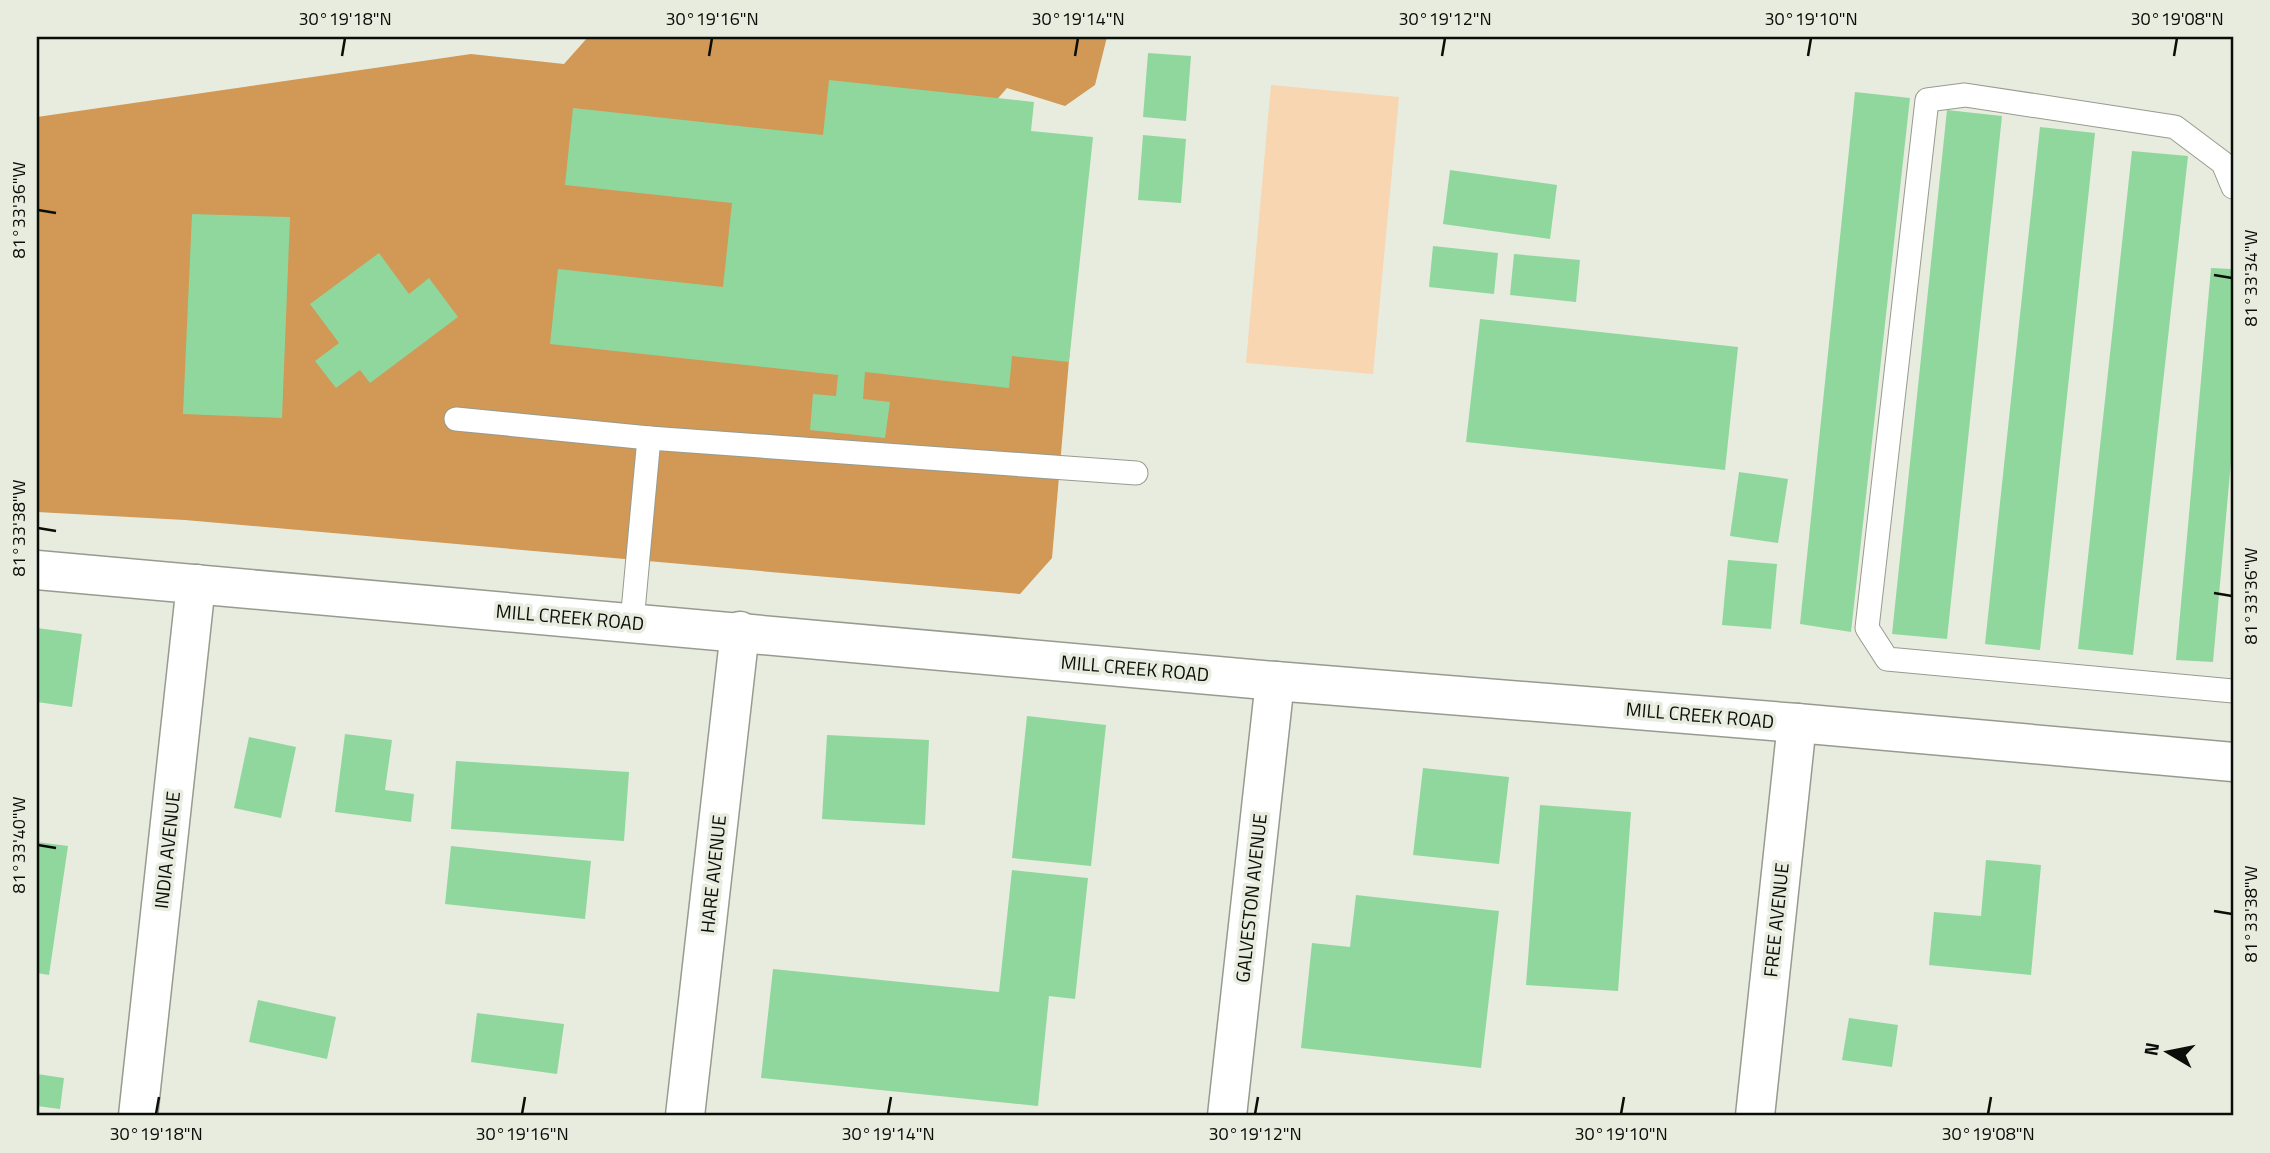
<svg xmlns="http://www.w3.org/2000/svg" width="2270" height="1153" viewBox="0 0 2270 1153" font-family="'Titillium Web',sans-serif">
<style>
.green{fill:#f8d6b2}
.forest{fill:#d19856}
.building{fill:#90d79d}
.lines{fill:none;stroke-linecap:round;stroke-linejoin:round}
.service-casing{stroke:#979b8e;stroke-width:25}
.minor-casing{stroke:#979b8e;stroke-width:41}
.tertiary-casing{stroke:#979b8e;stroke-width:41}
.service{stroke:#fff;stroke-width:23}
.minor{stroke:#fff;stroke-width:38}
.tertiary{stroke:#fff;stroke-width:38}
.ticks{fill:none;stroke:#0b0d08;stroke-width:2.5}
.labels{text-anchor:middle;stroke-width:7;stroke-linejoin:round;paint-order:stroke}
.street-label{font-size:19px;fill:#0b0d08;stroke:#e7ecdf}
.neatline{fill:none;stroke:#0b0d08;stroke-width:2.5}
.ticks-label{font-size:18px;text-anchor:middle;fill:#0b0d08}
</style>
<rect width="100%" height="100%" fill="#e7ecdf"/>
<polygon class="green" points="1271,85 1399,97 1373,374 1246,363"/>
<polygon class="forest" points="588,37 1107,37 1095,85 1065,106 1007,88 972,128 1074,302 1052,558 1020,594 185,520 37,512 37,117 471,54 564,64"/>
<g class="building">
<polygon points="1148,53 1191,56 1186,121 1143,117"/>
<polygon points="829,80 1034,102 1031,131 1093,137 1069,362 1012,356 1009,388 865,372 863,399 890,402 885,438 810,430 813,394 836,396 838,375 550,344 558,269 723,287 732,203 565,185 573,108 823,135"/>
<polygon points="1855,92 1910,98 1851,632 1800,624"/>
<polygon points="1947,110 2002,116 1947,639 1892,634"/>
<polygon points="2040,127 2095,133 2040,650 1985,644"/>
<polygon points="1143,135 1186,139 1181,203 1138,200"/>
<polygon points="2132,151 2188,156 2133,655 2078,649"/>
<polygon points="1450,170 1557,185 1550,239 1443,224"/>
<polygon points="192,214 290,217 282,418 183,414"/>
<polygon points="1433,246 1498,253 1494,294 1429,287"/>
<polygon points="379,253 409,294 429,278 458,317 370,383 360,370 336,388 315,361 339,343 310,304"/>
<polygon points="1514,254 1580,260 1576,302 1510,295"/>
<polygon points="2211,268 2233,269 2233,439 2213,662 2176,660"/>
<polygon points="1480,319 1738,347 1725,470 1466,442"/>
<polygon points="1739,472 1788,479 1778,543 1730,536"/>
<polygon points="1728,560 1777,564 1771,629 1722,625"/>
<polygon points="37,628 82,634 72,707 37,702"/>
<polygon points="1027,716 1106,725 1091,866 1012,858"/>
<polygon points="345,734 392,740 385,790 414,794 411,822 335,812"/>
<polygon points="827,735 929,740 925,825 822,819"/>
<polygon points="249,737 296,747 281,818 234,808"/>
<polygon points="456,761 629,772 624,841 451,829"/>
<polygon points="1423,768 1509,777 1499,864 1413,855"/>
<polygon points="1540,805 1631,812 1618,991 1526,985"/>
<polygon points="37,842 68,846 49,975 37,973"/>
<polygon points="451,846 591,861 585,919 445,904"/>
<polygon points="1986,860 2041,865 2031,975 1929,965 1934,912 1981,916"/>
<polygon points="1012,870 1088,878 1075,999 1049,996 1038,1106 761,1078 773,969 999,992"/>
<polygon points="1356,895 1499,911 1481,1068 1301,1048 1312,943 1350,947"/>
<polygon points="258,1000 336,1017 327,1059 249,1042"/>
<polygon points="477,1013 564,1024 557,1074 471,1062"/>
<polygon points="1849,1018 1898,1025 1892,1067 1842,1060"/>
<polygon points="37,1074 64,1078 60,1109 37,1106"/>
</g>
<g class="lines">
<defs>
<g id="service">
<polyline points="2233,187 2223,163 2175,127 1965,95 1927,100 1867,628 1887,659 2233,691"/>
<polyline points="456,419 649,438 632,622"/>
<polyline points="649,438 1136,473"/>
</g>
<g id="minor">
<polyline points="138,1116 196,584"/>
<polyline points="685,1116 740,631"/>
<polyline points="1227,1116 1275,681"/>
<polyline points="1755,1116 1797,723"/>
</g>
<polyline id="tertiary" points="37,570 1275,681 1797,723 2233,762"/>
</defs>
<use href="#service" class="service-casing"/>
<use href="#minor" class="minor-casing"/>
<use href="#tertiary" class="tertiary-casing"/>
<use href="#service" class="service"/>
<use href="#minor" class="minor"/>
<use href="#tertiary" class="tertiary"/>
</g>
<path class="ticks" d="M342,56l3,-18M709,56l3,-18M1075,56l3,-18M1442,56l3,-18M1808,56l3,-18M2174,56l3,-18M38,210l18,3M2214,275l18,3M38,528l18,3M2214,593l18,3M38,845l18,3M2214,911l18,3M156,1114l3,-17M522,1114l3,-17M888,1114l3,-17M1255,1114l3,-17M1621,1114l3,-17M1988,1114l3,-17"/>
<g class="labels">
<g class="street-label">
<text transform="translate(570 617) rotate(5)" y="7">MILL CREEK ROAD</text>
<text transform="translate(1135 668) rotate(5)" y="7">MILL CREEK ROAD</text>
<text transform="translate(1700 715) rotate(5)" y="7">MILL CREEK ROAD</text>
<text transform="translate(167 850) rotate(-84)" y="7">INDIA AVENUE</text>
<text transform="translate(713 874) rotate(-84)" y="7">HARE AVENUE</text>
<text transform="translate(1251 898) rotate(-84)" y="7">GALVESTON AVENUE</text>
<text transform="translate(1776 920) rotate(-84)" y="7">FREE AVENUE</text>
</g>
</g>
<rect width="2270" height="1153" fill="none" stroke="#e7ecdf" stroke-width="77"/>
<g transform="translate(2168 1052) rotate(280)" stroke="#e7ecdf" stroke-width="5" paint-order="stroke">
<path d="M0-5L12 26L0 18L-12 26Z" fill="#0b0d08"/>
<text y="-10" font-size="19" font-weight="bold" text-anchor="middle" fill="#0b0d08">N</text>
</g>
<rect x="38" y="38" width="2194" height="1076" class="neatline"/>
<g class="ticks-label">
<text x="345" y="25">30°19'18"N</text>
<text x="712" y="25">30°19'16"N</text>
<text x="1078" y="25">30°19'14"N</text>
<text x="1445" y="25">30°19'12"N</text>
<text x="1811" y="25">30°19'10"N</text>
<text x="2177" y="25">30°19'08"N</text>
<text transform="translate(19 210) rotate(-90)" y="6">81°33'36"W</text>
<text transform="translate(2251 278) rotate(-90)" y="6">81°33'34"W</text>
<text transform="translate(19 528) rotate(-90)" y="6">81°33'38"W</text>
<text transform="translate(2251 596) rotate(-90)" y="6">81°33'36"W</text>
<text transform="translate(19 845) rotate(-90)" y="6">81°33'40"W</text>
<text transform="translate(2251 914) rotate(-90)" y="6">81°33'38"W</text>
<text x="156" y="1140">30°19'18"N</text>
<text x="522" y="1140">30°19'16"N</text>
<text x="888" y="1140">30°19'14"N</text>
<text x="1255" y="1140">30°19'12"N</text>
<text x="1621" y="1140">30°19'10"N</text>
<text x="1988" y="1140">30°19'08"N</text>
</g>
</svg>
